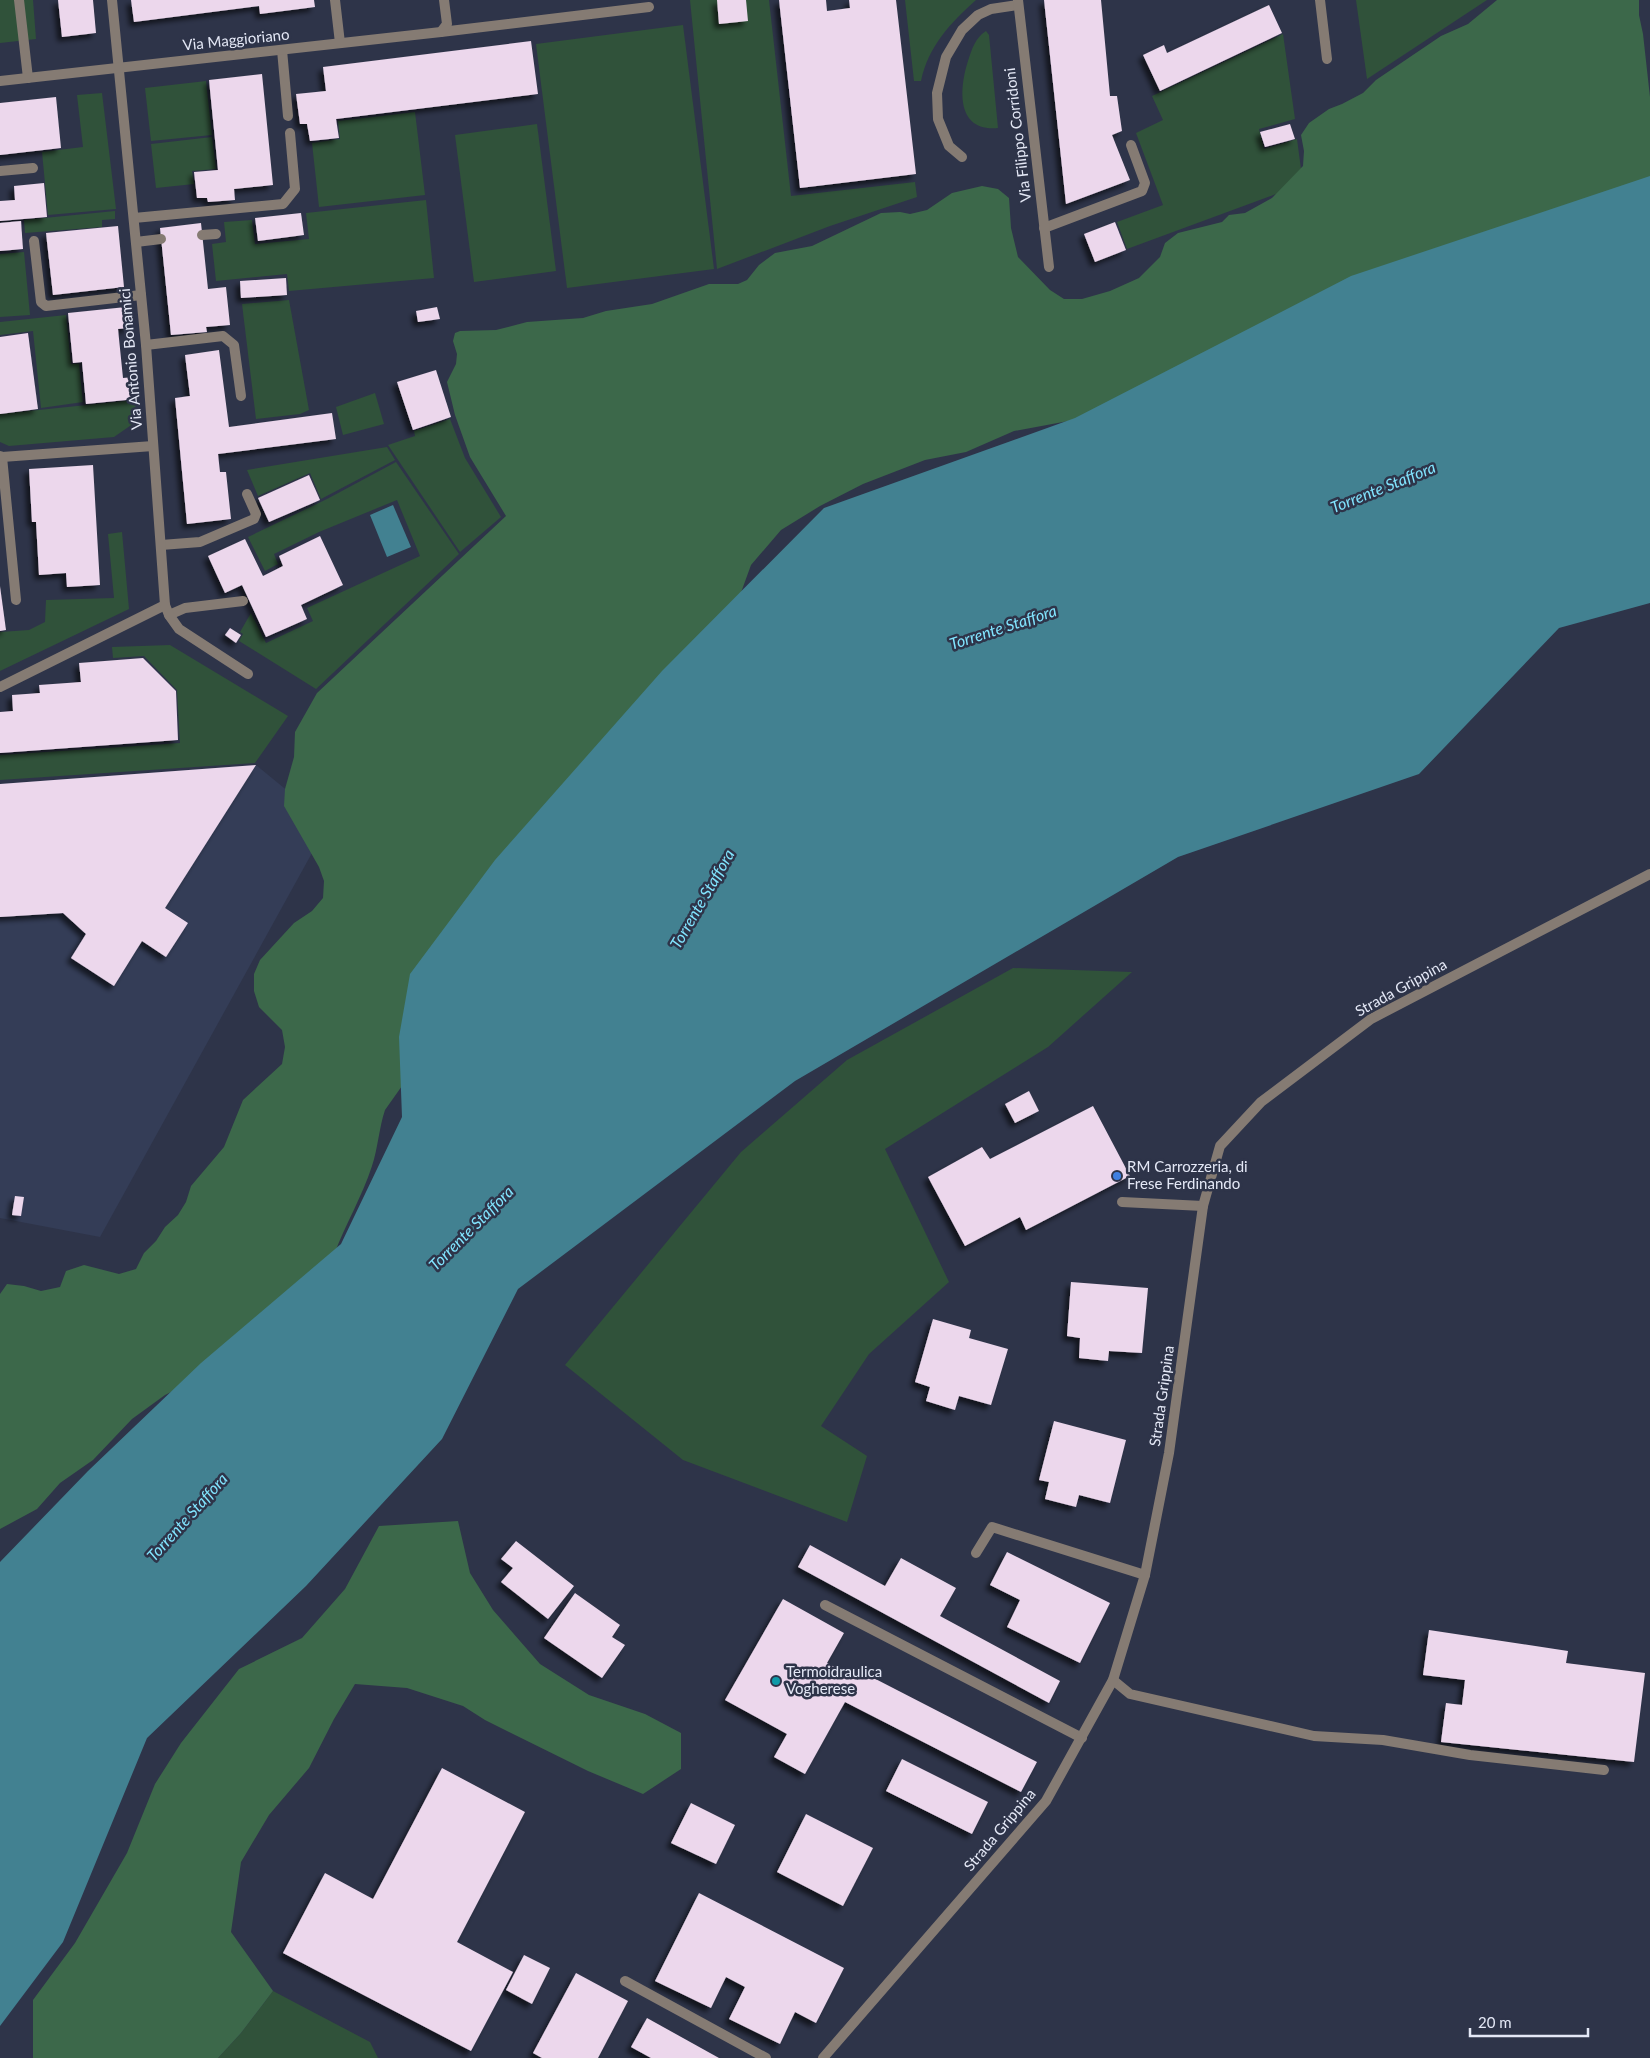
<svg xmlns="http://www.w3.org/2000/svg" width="1650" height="2058" viewBox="0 0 1650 2058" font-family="Lato,sans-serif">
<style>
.built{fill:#343d57}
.green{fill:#30523a}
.forest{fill:#3c684a}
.water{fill:#428191}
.building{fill:#ecd7ec;filter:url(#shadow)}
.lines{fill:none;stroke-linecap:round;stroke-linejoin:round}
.lane{stroke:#857b73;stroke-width:10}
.street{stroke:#857b73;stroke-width:10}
.shop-dot{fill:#3f7fe0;stroke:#2e3449;stroke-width:2}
.culture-dot{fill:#0f9aa8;stroke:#2e3449;stroke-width:2}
.labels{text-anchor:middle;stroke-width:5;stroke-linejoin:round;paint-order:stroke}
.street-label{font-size:15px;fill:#e4e8f6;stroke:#2e3449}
.poi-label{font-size:15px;fill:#e4e8f6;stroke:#2e3449;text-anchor:start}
.water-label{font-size:16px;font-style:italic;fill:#82e5ff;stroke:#2e3449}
</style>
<defs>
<filter id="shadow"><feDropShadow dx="-4.5" dy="4.5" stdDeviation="2.5" flood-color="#0009"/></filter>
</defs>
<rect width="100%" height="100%" fill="#2e3449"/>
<polygon class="built" points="256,765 328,824 100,1237 0,1218 0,784"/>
<g class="green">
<polygon points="0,0 33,0 36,39 0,43"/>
<polygon points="690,0 769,0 791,196 915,182 917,197 830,226 717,269"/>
<path d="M905,0h71c-25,22 -48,47 -55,81h-7z"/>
<polygon points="1356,0 1487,0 1367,79"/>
<polygon points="683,25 714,269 567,288 536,44"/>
<path d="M986,31l3,4 9,93c-42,4 -39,-39 -30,-67 4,-12 7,-23 18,-30z"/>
<polygon points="1283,34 1295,119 1259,129 1264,149 1297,139 1303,184 1127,249 1117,222 1163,205 1136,133 1163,120 1152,96"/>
<polygon points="206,81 212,135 151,141 145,88"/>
<polygon points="102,93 116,209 48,215 42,152 83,147 77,95"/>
<polygon points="415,112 425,195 319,207 312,143 340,139 338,121"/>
<polygon points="537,124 556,271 474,282 455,135"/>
<polygon points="212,137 216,169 192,171 194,184 156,188 151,144"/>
<polygon points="426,200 434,278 289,291 287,274 216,281 212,244 226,242 224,222 252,220 255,244 309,239 306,213"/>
<polygon points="115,211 115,219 102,220 102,227 25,233 24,220"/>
<polygon points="24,252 30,315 0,317 0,254"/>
<polygon points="289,300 309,410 300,414 256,419 242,304"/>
<polygon points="66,315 71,364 79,364 83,402 41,408 33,331 0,335 0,322"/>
<polygon points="375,393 384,424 343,435 336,407"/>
<polygon points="135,400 137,421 114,437 9,446 0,442 0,414"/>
<polygon points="450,419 465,458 501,517 460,552 388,445 415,436 414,431"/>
<polygon points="387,447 395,460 321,499 310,473 258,496 247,470"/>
<polygon points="396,462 459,554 316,689 239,641 243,634 240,632 251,613 266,643 313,621 307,608 420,556 397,500 319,532 274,554 278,564 265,571 248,537 327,499"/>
<polygon points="122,532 129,609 0,671 0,632 29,630 45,622 46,600 114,598 108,534"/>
<polygon points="170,645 288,716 255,763 0,780 0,755 180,743 177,690 144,656 113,658 112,647"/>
<polygon points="1013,968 1132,972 1048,1047 885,1149 949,1282 869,1354 821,1426 867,1456 847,1522 683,1460 565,1365 741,1152 847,1060"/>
<polygon points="273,1991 370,2042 378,2058 218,2058 241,2033"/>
</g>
<g class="forest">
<path d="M1497,0h142v15l4,19 7,63v132l-571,190 -65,12 -48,21 -41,8 -62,24 -43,22 -39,24 -30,35 -20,55 -346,490c-6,18 -7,38 -13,56 -10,31 -27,59 -38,89l-133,122 -36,18 -33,24 -39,41 -33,23 -23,26 -37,20v-235l7,-10 17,2 17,5 19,-4 6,-16 18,-6 35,9 17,-5 8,-16 12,-12 9,-14 13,-12 8,-13 5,-16 33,-39 19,-47 39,-36 3,-17 -3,-17 -23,-23 -5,-16v-17l6,-14 34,-37 18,-12 11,-13 1,-17 -5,-14 -35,-61 1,-17 9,-32 1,-25 22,-39 189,-177 -36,-59 -15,-42 -8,-33 9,-18 1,-10 -4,-13 2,-8 5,-2 36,-1 31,-8 56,-4 23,-7 46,-7 57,-20h29l9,-4 12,-15 16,-12 37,-7 69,-33 19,-1 10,2 17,-4 25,-17 30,-7 16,3 11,9 2,30 7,29 32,33 14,9h18l28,-8 29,-13 21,-21 5,-14 13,-10 44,-11 7,-7 16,-2 27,-15 31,-32 1,-15 -3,-16 8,-12 20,-14 13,-5 21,-11 13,-13 65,-44 27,-12z"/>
<polygon points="458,1521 470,1573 493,1610 540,1664 589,1695 645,1714 681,1733 681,1769 643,1794 588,1771 485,1720 463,1706 407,1688 355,1684 334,1719 309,1768 269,1815 241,1862 231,1932 273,1991 241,2033 218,2058 33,2058 33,2000 75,1943 127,1853 155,1784 181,1743 239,1669 302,1638 345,1589 379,1526"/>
</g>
<g class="water">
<polygon points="1650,176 1650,603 1559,628 1419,774 1178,857 795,1081 518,1289 442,1439 306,1586 147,1738 63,1942 0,2026 0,1562 88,1471 201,1363 341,1244 402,1117 399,1037 410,974 495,860 662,671 824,508 1075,418 1351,276"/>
<polygon points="393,505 411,547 387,557 370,515"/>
</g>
<g class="building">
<polygon points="58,0 93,0 96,33 62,37"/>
<polygon points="131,0 314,0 315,7 260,14 259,6 134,22"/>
<polygon points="717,0 746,0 748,21 719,24"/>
<polygon points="779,0 826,0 827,11 850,8 849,0 896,0 916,174 800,188"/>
<polygon points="1044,0 1101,0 1110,96 1117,96 1122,131 1112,135 1130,180 1066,204"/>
<polygon points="1269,5 1282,33 1160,91 1143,55 1164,45 1167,53"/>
<polygon points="531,41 538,94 336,119 339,138 310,141 307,124 300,124 296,94 326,91 323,67"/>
<polygon points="262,74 273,185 234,189 235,200 208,202 207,198 197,198 194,172 218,170 209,80"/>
<polygon points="56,97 61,148 0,155 0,103"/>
<polygon points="1290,124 1295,139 1265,147 1260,132"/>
<polygon points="44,183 47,217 0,221 0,201 15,200 14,186"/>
<polygon points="301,213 304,235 258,241 255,218"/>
<polygon points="21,221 23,249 0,251 0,223"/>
<polygon points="1115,222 1126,250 1095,262 1084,234"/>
<polygon points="201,223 208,289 226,287 230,325 206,327 207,332 171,335 160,228"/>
<polygon points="118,226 124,287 53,295 46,233"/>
<polygon points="286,278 287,295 241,298 240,281"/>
<polygon points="126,307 129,328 118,329 123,378 134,377 136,399 86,404 82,362 73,363 68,313"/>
<polygon points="437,307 440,319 418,322 416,311"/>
<polygon points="28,333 38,409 0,414 0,337"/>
<polygon points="219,350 229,427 332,413 336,439 218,454 220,472 226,472 231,519 187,524 175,398 190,396 185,355"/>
<polygon points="436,370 451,417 413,430 397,382"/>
<polygon points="93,465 100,585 67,587 66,573 39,575 36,522 32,522 29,469"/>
<polygon points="309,475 320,500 269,522 258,498"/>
<polygon points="320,536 343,585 301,605 307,619 266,637 242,585 225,593 208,556 245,539 263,576 283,566 279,556"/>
<polygon points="0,586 6,630 0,631"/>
<polygon points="230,628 241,635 236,643 225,635"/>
<polygon points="143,658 176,691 178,740 0,753 0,712 13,711 12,695 40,693 39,685 81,682 79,663"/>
<polygon points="256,765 165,908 188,923 166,957 142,941 114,986 71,958 86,934 63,913 0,917 0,784"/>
<polygon points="1029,1091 1039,1111 1015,1123 1005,1104"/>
<polygon points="1093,1106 1130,1176 1026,1230 1020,1217 965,1246 928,1177 982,1147 990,1159"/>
<polygon points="15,1196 24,1197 21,1216 12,1215"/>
<polygon points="1071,1282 1148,1288 1142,1353 1109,1351 1108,1361 1079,1358 1080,1338 1067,1336"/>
<polygon points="933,1319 971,1330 969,1338 1008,1349 991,1405 959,1396 955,1410 926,1401 930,1387 915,1382"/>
<polygon points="1054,1421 1126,1440 1110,1503 1079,1495 1076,1507 1045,1499 1049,1482 1039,1480"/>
<polygon points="516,1541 574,1586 548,1619 501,1582 513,1568 501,1559"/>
<polygon points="810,1545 885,1586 901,1558 956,1588 940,1616 1060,1681 1049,1703 798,1567"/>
<polygon points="1007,1552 1110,1603 1080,1663 1007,1627 1020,1600 990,1585"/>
<polygon points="575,1593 620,1625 612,1637 625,1645 602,1678 544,1638"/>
<polygon points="783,1599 844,1633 827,1663 858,1680 860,1671 1037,1762 1021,1792 845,1702 805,1774 774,1757 787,1734 725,1700"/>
<polygon points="1429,1630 1568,1651 1566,1663 1645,1673 1634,1762 1441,1742 1446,1703 1462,1705 1465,1680 1423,1675"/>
<polygon points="902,1759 988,1802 972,1834 886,1791"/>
<polygon points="442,1768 525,1812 457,1942 513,1972 471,2051 283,1953 325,1873 373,1899"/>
<polygon points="691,1803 735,1825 716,1864 671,1843"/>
<polygon points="806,1814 873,1848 843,1906 777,1872"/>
<polygon points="699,1893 844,1968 816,2023 795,2012 780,2044 729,2019 745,1987 726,1977 711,2008 655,1981"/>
<polygon points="524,1955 550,1968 532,2004 506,1990"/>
<polygon points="576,1973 628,2001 598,2058 542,2058 533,2053"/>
<polygon points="647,2018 719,2058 651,2058 631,2047"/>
</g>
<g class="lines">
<g class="lane">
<polyline points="19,0 28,78"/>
<polyline points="335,0 340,43"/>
<polyline points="1320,0 1327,59"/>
<polyline points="441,32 649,7"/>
<polyline points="282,50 288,116"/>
<polyline points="962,157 949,146 938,119 937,93 946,57 962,30 978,15 991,9 1018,5"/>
<polyline points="0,171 33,168"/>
<polyline points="134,218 283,204 295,189 290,133"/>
<polyline points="1044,228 1142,191 1145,183 1131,145"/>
<polyline points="202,235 216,234"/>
<polyline points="34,241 41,302 46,306 141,295"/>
<polyline points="136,242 161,239"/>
<polyline points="146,345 223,336 234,345 241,396"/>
<polyline points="0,456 2,457 16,600"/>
<polyline points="2,457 153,446"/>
<polyline points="161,545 200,542 254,519 256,514 247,494"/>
<polyline points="169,615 185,608 243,601"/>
<polyline points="0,687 165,605"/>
<polyline points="1122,1202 1203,1206"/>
<polyline points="976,1553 992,1527 1145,1575"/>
<polyline points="825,1605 1082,1738"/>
<polyline points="1113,1680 1130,1694 1314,1736 1383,1740 1470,1755 1604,1770"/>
<polyline points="625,1981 766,2058"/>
</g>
<g class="street">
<polyline points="112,0 146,345 165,605 169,615 179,629 248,674"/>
<polyline points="1018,0 1049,267"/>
<polyline points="0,81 441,32 447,24 444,0"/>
<polyline points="823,2058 1046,1801 1113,1680 1145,1575 1169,1453 1203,1206 1220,1146 1261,1102 1371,1019 1650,874"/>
</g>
</g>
<circle class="shop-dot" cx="1117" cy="1176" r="5"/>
<circle class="culture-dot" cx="776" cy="1681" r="5"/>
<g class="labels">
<g class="street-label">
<text transform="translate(236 40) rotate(-6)" y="5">Via Maggioriano</text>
<text transform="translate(1018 135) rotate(-97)" y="5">Via Filippo Corridoni</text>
<text transform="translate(131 359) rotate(-95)" y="5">Via Antonio Bonamici</text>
<text transform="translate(1401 988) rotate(-29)" y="5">Strada Grippina</text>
<text transform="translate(1162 1396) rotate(-82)" y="5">Strada Grippina</text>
<text transform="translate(1000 1830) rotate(-50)" y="5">Strada Grippina</text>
</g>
<g class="poi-label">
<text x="1127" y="1172">RM Carrozzeria, di<tspan x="1127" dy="17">Frese Ferdinando</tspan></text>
<text x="786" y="1677">Termoidraulica<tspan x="786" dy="17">Vogherese</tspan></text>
</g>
<g class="water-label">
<text transform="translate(1383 487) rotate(-22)" y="6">Torrente Staffora</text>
<text transform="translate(1003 627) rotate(-18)" y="6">Torrente Staffora</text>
<text transform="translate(702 899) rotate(-60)" y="6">Torrente Staffora</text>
<text transform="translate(471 1228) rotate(-45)" y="6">Torrente Staffora</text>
<text transform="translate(187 1517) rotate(-48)" y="6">Torrente Staffora</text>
</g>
</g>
<path d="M1470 2028v8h118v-8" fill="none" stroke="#e4e8f6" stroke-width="2.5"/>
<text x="1478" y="2028" font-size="15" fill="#e4e8f6" stroke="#2e3449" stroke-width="4" paint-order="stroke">20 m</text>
</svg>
